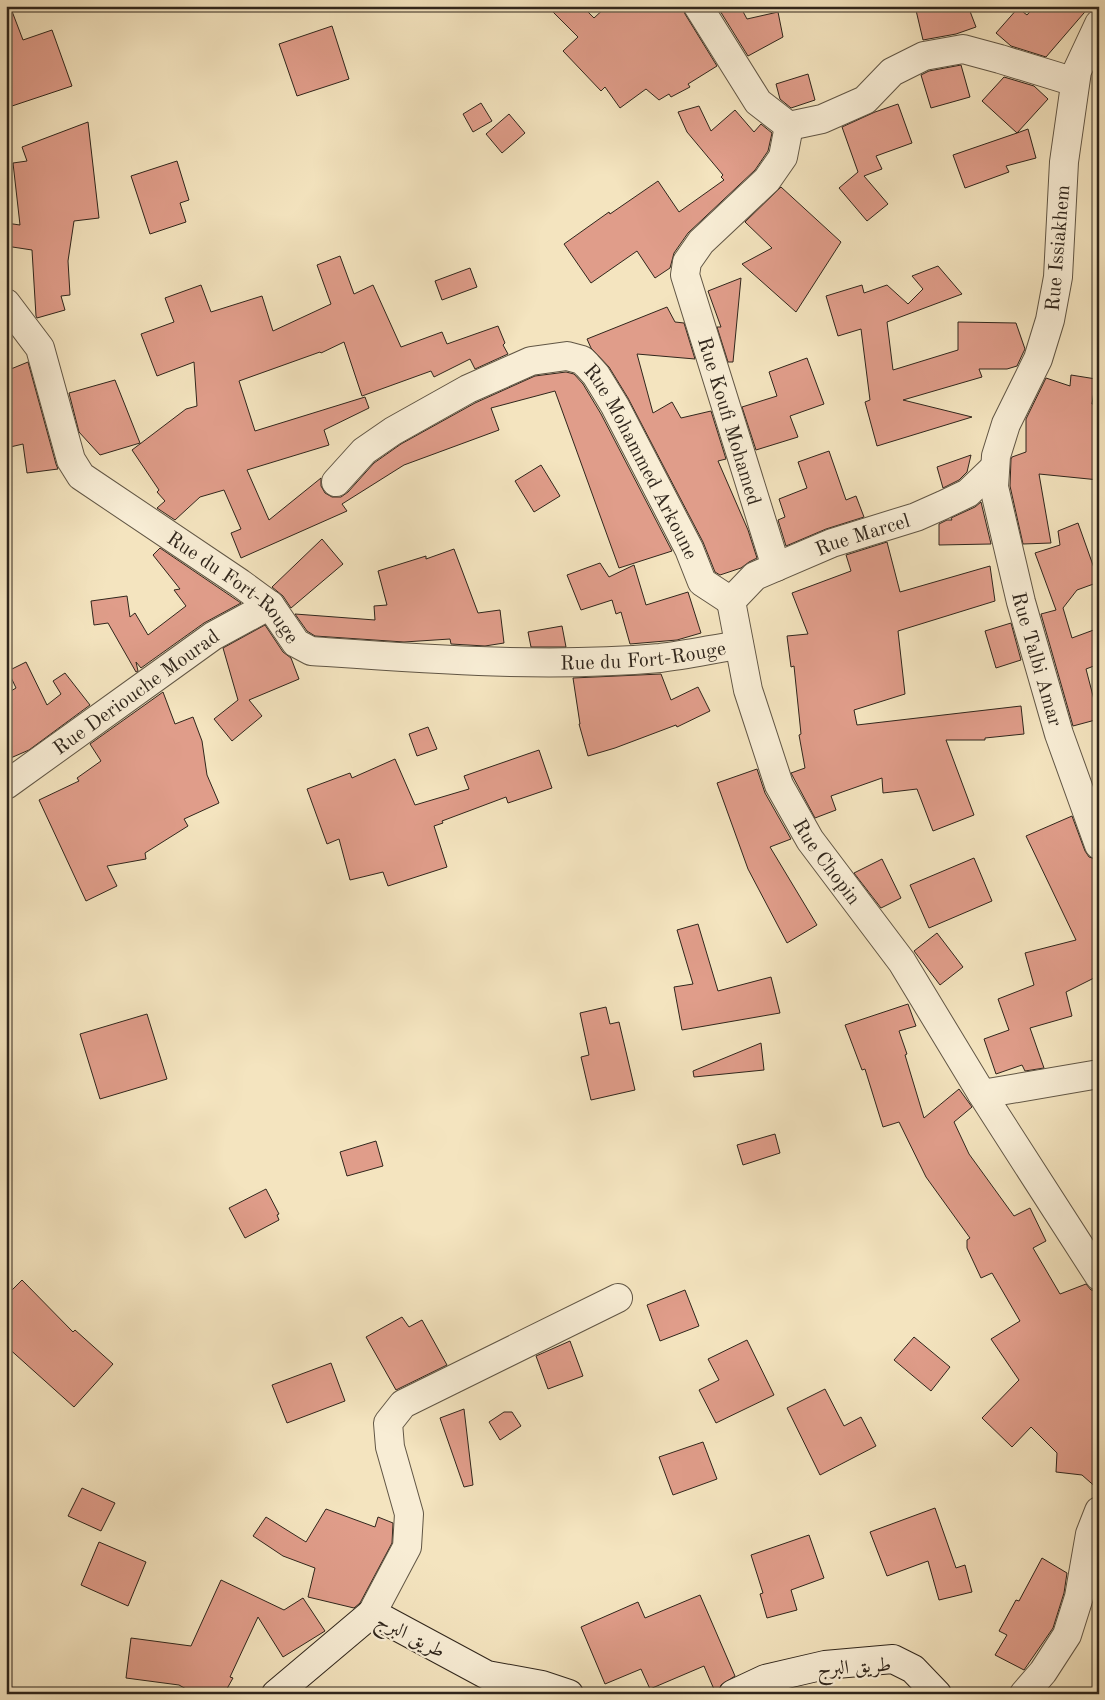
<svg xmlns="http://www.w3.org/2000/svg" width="1105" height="1700" viewBox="0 0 1105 1700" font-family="'Old Standard TT',Amiri,serif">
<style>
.building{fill:#e09d8a;stroke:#30261c}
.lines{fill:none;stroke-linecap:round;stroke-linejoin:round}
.street-casing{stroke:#615645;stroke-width:30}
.secondary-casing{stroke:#30261c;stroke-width:30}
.street{stroke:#f8edd5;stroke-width:28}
.secondary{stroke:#f8edd5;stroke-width:28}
.labels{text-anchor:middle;stroke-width:4.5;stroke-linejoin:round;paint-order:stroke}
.street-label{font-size:20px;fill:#30261c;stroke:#f8edd5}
</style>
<rect width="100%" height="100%" fill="#f4e4bf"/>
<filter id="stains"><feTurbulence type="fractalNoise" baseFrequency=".004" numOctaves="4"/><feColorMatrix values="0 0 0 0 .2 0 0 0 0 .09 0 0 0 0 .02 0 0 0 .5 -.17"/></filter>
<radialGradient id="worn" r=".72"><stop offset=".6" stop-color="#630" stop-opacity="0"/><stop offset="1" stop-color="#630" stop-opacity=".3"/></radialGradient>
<g class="building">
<polygon points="6,6 10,6 23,40 52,30 72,86 6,108"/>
<polygon points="547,6 582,6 594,18 607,6 635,6 638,9 654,6 682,6 685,14 717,66 688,84 690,87 671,97 669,94 659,100 646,89 620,108 605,87 601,91 563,51 578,37"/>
<polygon points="717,6 740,6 747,19 778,12 783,37 748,56"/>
<polygon points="915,6 968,6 976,27 956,34 923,40"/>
<polygon points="1035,6 1090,6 1046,57 1011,46 996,33 1018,8 1027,15"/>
<polygon points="332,26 349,79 297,96 279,44"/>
<polygon points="961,65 970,97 931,108 921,75 929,71"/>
<polygon points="808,74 815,100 791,108 780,99 776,84"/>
<polygon points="1004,77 1034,86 1048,99 1017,133 1028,129 1036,158 1006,166 1009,172 965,188 953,155 1017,133 982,101"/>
<polygon points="481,103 492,121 473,132 463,114"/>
<polygon points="898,104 912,143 876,156 882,169 864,176 888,204 867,221 839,188 858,172 842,127 875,112"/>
<polygon points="699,106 711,131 735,110 754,132 761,124 772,133 768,151 755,170 688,233 674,253 670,268 655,278 637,251 591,283 564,244 609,212 610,214 658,181 679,212 724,180 721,177 723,175 687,132 678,112"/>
<polygon points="509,114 525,133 502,153 486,134"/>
<polygon points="88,122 99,218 74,221 68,261 70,295 61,296 65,310 37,318 36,316 32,250 6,246 6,223 20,225 13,163 27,161 22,147"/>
<polygon points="177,161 189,200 180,203 186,222 150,234 131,176"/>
<polygon points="781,187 841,242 796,312 742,264 772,248 745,222"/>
<polygon points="340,256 354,294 373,285 401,347 442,332 447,344 498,326 505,343 503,345 508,354 475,369 470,359 434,377 431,371 362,396 344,342 321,353 320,352 239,381 255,431 365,397 369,408 324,430 329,445 247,470 269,520 321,478 321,486 325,493 332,497 341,497 348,492 374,463 401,444 475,403 535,376 566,372 574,374 583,384 601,414 672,551 619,568 555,391 491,408 499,430 404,465 342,504 347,511 241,558 231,533 241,529 224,490 200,497 175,520 157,508 165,501 157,492 159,490 132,450 186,409 197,406 194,362 157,376 141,334 174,322 165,298 201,285 211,312 262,296 273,331 331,304 317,265"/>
<polygon points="938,266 962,294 887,322 893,370 958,350 958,322 1016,323 1025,349 1023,353 1017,366 1007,369 979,369 982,377 903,400 972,417 877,446 865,402 870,400 861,329 838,336 826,296 862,285 864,293 887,285 908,304 923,289 912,276"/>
<polygon points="470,268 477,287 442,300 435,281"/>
<polygon points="741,278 733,362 728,362 717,327 721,327 708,291"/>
<polygon points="667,307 675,322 684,323 695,359 637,354 653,413 672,402 681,418 711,411 726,459 718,461 748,530 757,558 749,562 741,568 720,575 715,572 703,542 628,398 609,367 591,348 587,339"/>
<polygon points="807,358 824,404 790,416 798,437 756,450 742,407 777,396 769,372"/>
<polygon points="28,362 56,464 58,469 27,473 23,444 6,448 6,371"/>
<polygon points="1071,375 1096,379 1092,404 1099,403 1099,480 1039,474 1051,543 1023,544 1010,486 1011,459 1012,457 1026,452 1026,419 1046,378 1070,386"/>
<polygon points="115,380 140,443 100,455 79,432 69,393"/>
<polygon points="829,451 846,500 856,496 864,517 826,529 786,546 778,520 785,517 779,499 807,488 798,462"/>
<polygon points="971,455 967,472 959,480 943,488 937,467"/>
<polygon points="541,465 560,496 534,512 515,481"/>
<polygon points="981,502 991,544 939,545 939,524 947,520 952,520 951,518 975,507"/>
<polygon points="1078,523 1099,582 1077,590 1063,608 1072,638 1099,628 1099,664 1086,669 1099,719 1073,726 1041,614 1056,610 1035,553 1060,545 1058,531"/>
<polygon points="322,539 343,564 291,608 283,596 272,587"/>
<polygon points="887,542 900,592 990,566 995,601 898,631 905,694 854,710 857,725 1021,706 1024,734 985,738 985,740 946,740 974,815 933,831 917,789 883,793 882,778 831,796 836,810 815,818 791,773 805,768 799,735 801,734 794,666 791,667 787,636 808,634 792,593 851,571 846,555"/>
<polygon points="160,548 241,603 204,623 141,668 136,662 138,671 136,672 108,623 94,625 91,601 127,596 130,617 135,613 148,635 186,606 174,590 180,589 153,555"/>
<polygon points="454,549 478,613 500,610 504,643 485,646 451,644 450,639 404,642 315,636 307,631 295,614 375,620 374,606 387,605 378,571 426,556 426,559"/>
<polygon points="600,563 609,577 634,565 646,605 688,592 701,633 677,640 630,644 621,612 616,614 612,600 581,610 567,575"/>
<polygon points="1011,623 1021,660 996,668 985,631"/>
<polygon points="265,625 283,652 291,658 299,679 249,700 262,716 232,741 214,719 238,700 223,648"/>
<polygon points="562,626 566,647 531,647 528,632"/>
<polygon points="26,662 47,705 61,694 53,681 65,673 90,705 29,750 6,760 6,694 16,688 8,671"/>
<polygon points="661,674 671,700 698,687 710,711 677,727 676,725 615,748 588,756 579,724 580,724 573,678"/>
<polygon points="163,692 175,724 193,717 202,741 207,775 219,803 184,819 188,826 145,853 146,859 107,866 117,886 86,901 39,800 79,781 77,778 101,761 90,744"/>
<polygon points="428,727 437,749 417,756 409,734"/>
<polygon points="539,750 552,788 508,803 506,797 442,821 443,823 434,826 447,867 388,886 383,872 350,880 339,839 327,844 307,789 350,773 352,778 395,759 415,805 469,789 464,776"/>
<polygon points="757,769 765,793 791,839 770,847 817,925 787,943 748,869 717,783"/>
<polygon points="1072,816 1085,851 1089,857 1099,860 1099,988 1094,978 1066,992 1072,1016 1030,1028 1044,1068 1025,1071 1022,1065 996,1074 984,1039 1009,1030 998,999 1034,985 1025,953 1076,940 1026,836"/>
<polygon points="974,858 992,901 929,928 910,885"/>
<polygon points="882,859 901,898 881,908 854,873"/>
<polygon points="698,924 718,991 771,977 780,1013 682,1030 674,987 693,984 677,930"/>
<polygon points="937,933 963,967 940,985 914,951"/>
<polygon points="908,1004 916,1026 899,1031 907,1054 905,1055 924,1118 959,1089 972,1107 954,1122 969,1154 1014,1216 1030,1208 1046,1241 1033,1248 1060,1294 1086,1284 1091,1290 1099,1291 1099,1490 1082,1475 1056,1472 1057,1453 1031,1427 1012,1447 982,1418 1019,1380 991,1339 1020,1321 992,1273 981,1278 967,1248 967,1240 970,1238 926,1177 899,1122 883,1127 865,1069 862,1070 845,1025"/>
<polygon points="606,1007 610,1024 619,1022 635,1090 591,1100 581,1057 589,1055 580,1013"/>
<polygon points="147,1014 167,1079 100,1099 80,1034"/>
<polygon points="761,1043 764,1070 694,1077 693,1071"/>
<polygon points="775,1134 780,1153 743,1165 737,1145"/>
<polygon points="376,1141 383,1166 347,1176 340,1152"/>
<polygon points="266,1189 279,1214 277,1215 279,1220 245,1238 229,1208"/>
<polygon points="22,1280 73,1332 75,1330 113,1364 74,1407 6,1346 6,1296"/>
<polygon points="685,1290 699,1326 660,1341 647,1305"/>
<polygon points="402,1317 409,1327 422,1320 447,1365 396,1390 366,1337"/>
<polygon points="914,1337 950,1367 931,1391 894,1360"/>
<polygon points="747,1340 774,1395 716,1423 699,1390 719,1380 708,1359"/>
<polygon points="570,1341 583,1376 548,1389 536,1356"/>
<polygon points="331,1363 345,1401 287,1423 272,1385"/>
<polygon points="825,1389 844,1426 861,1417 876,1446 820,1475 787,1408"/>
<polygon points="464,1409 473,1485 464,1487 440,1418"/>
<polygon points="504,1412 512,1412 521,1426 500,1440 489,1422"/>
<polygon points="703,1442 717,1479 673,1495 659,1457"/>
<polygon points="82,1488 115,1503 101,1531 68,1516"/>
<polygon points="935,1508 956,1568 965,1565 972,1592 939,1600 928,1561 887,1576 870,1532"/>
<polygon points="326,1509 375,1527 378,1517 393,1523 392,1543 360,1603 354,1608 308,1597 315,1568 283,1556 253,1536 266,1517 306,1542"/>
<polygon points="809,1535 824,1578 791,1590 797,1610 767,1618 760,1594 763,1593 751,1555"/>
<polygon points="99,1542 146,1562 128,1606 81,1585"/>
<polygon points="1042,1558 1067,1573 1064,1593 1053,1628 1024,1670 995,1655 1007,1635 999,1631 1016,1600 1019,1601"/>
<polygon points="221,1580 284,1610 303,1598 325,1631 283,1657 258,1617 230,1677 233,1678 224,1694 195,1694 179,1685 126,1678 131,1638 191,1646"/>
<polygon points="700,1595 735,1676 721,1685 718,1694 716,1694 704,1666 650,1689 641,1669 605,1684 581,1627 638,1602 645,1618"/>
</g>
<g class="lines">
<defs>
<g id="street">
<polyline points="698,6 758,102 789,126 822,119 865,100 892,72 924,56 963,49 1000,59 1075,82"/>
<path id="s1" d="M1099,24l-22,47 -13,91 -6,115 -8,43 -12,39 -32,65 -10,32 -2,31 27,115 38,132 40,111"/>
<path id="s2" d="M6,303l34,45 31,112 10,16 159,107 30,22 26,38 15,8c116,8 233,17 349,7 26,-3 53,-9 79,-13"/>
<path id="s3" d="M336,482l28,-31 29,-20 75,-42 63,-28 36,-5 15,4 5,5 9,10 19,31 74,143 13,33 29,19"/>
<polyline points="776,567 685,275 687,262 701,242 767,180 783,157 789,126"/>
<path id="s4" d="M731,601l17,89 31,95 31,55 92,122 80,132 117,182"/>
<path id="s5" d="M731,601l24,-25 77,-33 84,-26 27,-12 25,-12 27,-26"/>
<path id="s6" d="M6,785l207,-149 57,-31"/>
<polyline points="982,1094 1099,1074"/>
<polyline points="372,1613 407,1547 409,1514 390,1447 388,1423 403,1404 618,1298"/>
<polyline points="1024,1694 1043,1672 1067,1635 1079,1597 1090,1534 1099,1511"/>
</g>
<g id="secondary">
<polyline points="276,1694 372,1613 487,1675 542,1685 569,1694"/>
<polyline points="733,1694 765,1679 825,1665 893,1659 913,1669 937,1694"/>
</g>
</defs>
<use href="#street" class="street-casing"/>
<use href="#secondary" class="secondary-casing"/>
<use href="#street" class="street"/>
<use href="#secondary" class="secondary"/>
</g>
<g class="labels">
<g class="street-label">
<text transform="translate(1057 248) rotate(-85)" y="7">Rue Issiakhem</text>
<text transform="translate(730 421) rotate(73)" y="7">Rue Koufi Mohamed</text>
<text dy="7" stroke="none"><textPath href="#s3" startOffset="402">Rue Mohammed Arkoune</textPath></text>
<text dy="7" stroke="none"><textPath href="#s5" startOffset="150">Rue Marcel</textPath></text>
<text dy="7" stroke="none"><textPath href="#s2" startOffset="381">Rue du Fort-Rouge</textPath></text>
<text dy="7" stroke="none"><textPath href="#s2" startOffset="816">Rue du Fort-Rouge</textPath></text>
<text dy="7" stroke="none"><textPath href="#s1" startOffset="658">Rue Talbi Amar</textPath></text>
<text dy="7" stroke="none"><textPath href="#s6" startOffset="160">Rue Deriouche Mourad</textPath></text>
<text dy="7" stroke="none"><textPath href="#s4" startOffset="281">Rue Chopin</textPath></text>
<text transform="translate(411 1635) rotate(27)" y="7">طريق البرج</text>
<text transform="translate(854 1666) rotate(-4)" y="7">طريق البرج</text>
</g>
</g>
<rect width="1105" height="1700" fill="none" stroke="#f4e4bf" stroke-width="25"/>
<rect x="8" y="8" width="1090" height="1685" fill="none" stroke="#30261c" stroke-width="2.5"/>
<rect x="12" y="12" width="1080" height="1675" fill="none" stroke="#30261c"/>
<rect width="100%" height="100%" filter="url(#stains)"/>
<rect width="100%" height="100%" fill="url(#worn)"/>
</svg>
